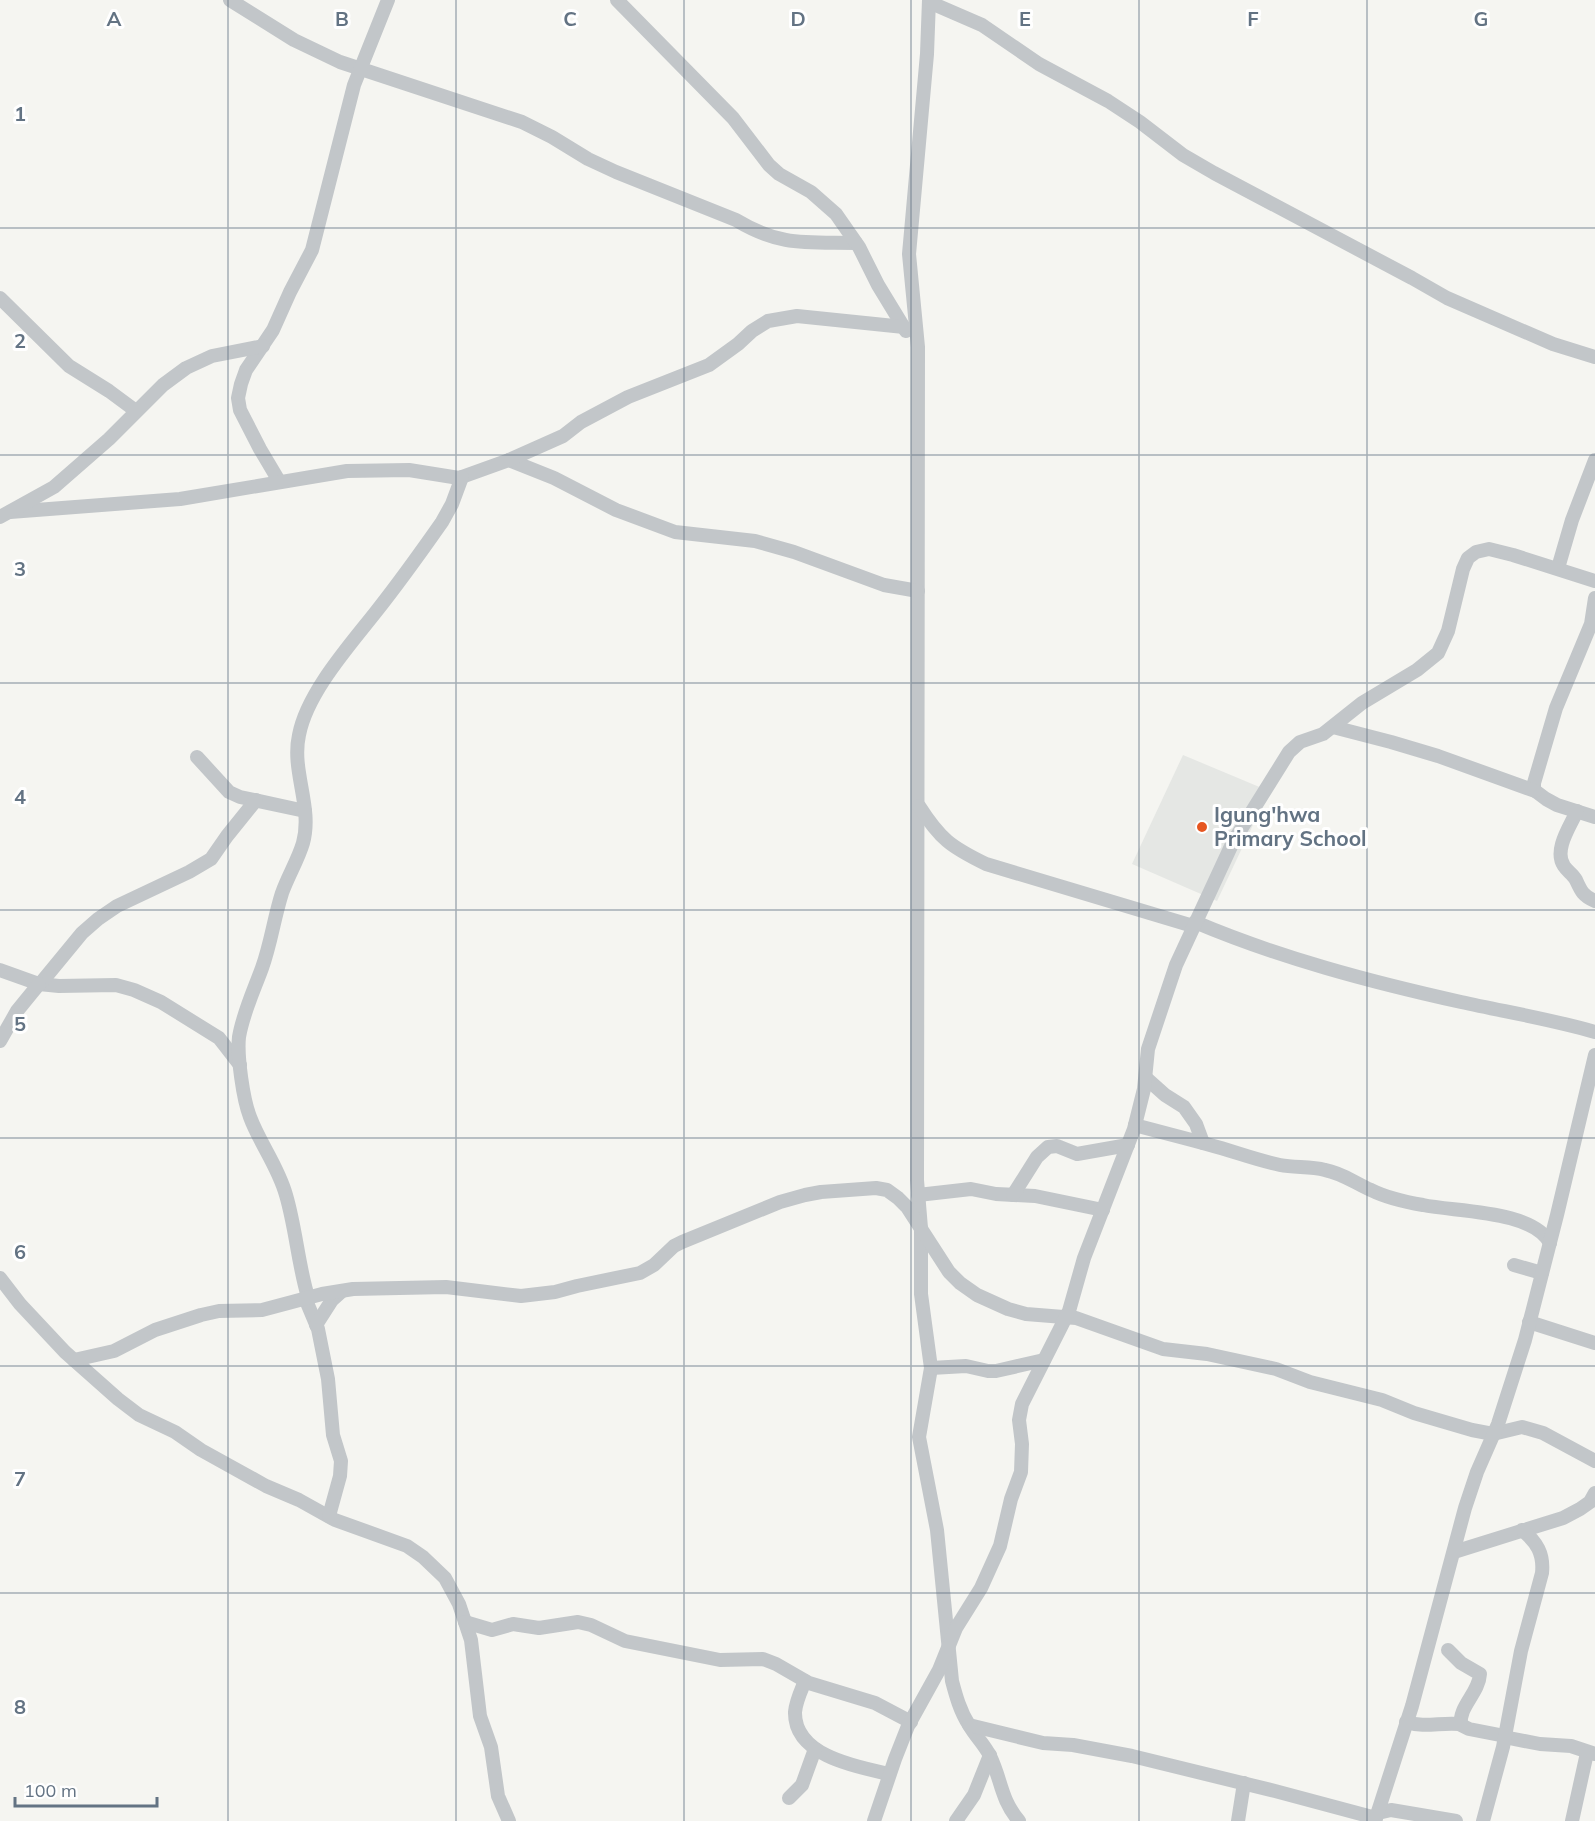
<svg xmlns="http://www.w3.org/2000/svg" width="1595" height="1821" viewBox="0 0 1595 1821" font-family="Mulish,sans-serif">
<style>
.built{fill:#e5e7e4}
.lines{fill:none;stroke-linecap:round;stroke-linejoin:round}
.minor{stroke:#c2c6c9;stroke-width:14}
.grid{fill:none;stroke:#637383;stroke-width:1.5;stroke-opacity:0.55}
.poi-dot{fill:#e65620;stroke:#fff;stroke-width:2}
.labels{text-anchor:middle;stroke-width:6;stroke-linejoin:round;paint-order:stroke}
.poi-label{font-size:21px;font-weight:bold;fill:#637383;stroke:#fff;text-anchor:start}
.grid-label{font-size:20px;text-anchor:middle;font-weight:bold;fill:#637383;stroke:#fff;stroke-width:6;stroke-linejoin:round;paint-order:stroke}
</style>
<rect width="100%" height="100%" fill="#f5f5f1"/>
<polygon class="built" points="1183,755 1269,791 1217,901 1132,864"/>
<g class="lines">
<g class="minor">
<path d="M230,0l64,40 46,22 182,60 30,15 36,22 28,13 120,48c45,27 70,22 120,23"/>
<polyline points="617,0 733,118 769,165 779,174 811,192 836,214 859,247 878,285 906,331"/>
<path d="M929,0l-2,54 -18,200 9,93 -1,833 4,48v66l10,74 -12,69 18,93 15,151c4,15 8,30 17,44 6,11 16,20 21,31 12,25 10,42 29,65"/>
<polyline points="929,2 982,25 1039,64 1108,101 1140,122 1183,155 1214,173 1412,278 1447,298 1553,344 1595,357"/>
<polyline points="0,298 69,366 109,391 136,411"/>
<polyline points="509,460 554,478 616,510 675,532 755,541 794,552 884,585 918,591"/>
<polyline points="279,481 260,449 240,410 238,398 241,384 246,370 273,330 290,292 312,250 354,85 388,0"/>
<polyline points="10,512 180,499 347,471 409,470 459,478 509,460 563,436 581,422 628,397 709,365 738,344 752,331 768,321 797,316 904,327"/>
<polyline points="0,517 54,487 109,439 163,385 186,368 212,356 263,346"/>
<polyline points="1558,568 1572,520 1595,460"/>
<polyline points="1595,598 1591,624 1556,708 1534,783 1534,790 1546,799 1557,805 1595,817"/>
<polyline points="1333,727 1391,742 1438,756 1535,791"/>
<polyline points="197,757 229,792 240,797 305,811"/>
<path d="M919,806c21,33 32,41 67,58l207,62"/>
<path d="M1577,811c-6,14 -24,39 -13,55 3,5 9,8 12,14 5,11 7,16 19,21"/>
<path d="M1195,922c85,36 176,60 266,80 45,10 90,17 134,30"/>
<polyline points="0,970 39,984 59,986 116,985 134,990 161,1002 219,1038 240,1065"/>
<polyline points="40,984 82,933 98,919 117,906 189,872 211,859 227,836 256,800"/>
<polyline points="0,1041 17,1011 39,984"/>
<polyline points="1146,1078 1165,1095 1184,1107 1196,1124 1203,1143"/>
<path d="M1135,1125c25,7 50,13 75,20 23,6 46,15 70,20 15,3 30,1 45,5 17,3 30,13 46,20 16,8 34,12 52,15 34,7 109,5 127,38"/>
<polyline points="918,1195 971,1189 996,1194 1035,1196 1103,1210"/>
<polyline points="1013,1195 1037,1157 1048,1147 1057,1146 1077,1154 1128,1145"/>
<polyline points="1514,1265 1542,1273"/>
<polyline points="0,1278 20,1304 65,1352 118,1399 139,1415 175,1432 201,1450 266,1486 299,1500 335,1520 407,1546 423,1557 445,1578 459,1604 471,1640 480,1716 491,1747 498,1796 509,1821"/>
<path d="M308,1297c-10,-33 -12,-68 -22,-102 -8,-29 -26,-51 -36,-78 -7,-18 -13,-61 -11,-80 4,-24 15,-47 23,-69 9,-25 12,-50 20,-75 6,-17 16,-33 21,-50 10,-36 -12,-72 -4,-108 8,-42 50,-89 76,-122 23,-29 46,-61 67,-91l10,-18 10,-27"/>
<polyline points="305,1298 318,1329 328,1379 333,1435 341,1461 340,1476 329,1516"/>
<polyline points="1529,1322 1595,1343"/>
<polyline points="316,1325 332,1300 342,1291"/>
<polyline points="74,1360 114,1351 155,1330 201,1315 219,1311 262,1310 322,1294 353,1289 446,1287 521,1296 555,1292 577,1286 640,1273 654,1265 674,1246 682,1242 780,1202 805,1195 821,1192 876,1188 887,1190 898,1198 907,1207 949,1272 960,1283 977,1295 1008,1309 1026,1314 1076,1318 1163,1349 1207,1354 1276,1369 1310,1382 1382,1400 1414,1413 1472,1430 1493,1434 1522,1427 1543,1433 1595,1461"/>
<polyline points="931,1368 966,1366 988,1371 996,1371 1044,1360"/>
<polyline points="1454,1552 1563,1518 1580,1509 1590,1502 1595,1493"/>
<polyline points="465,1622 492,1630 513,1624 539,1628 578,1622 591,1625 625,1641 720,1660 763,1659 776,1664 809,1683 875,1703 911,1722"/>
<path d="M1448,1650l13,13 19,11c-1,19 -22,33 -19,51l8,4 36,7"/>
<path d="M805,1681c-4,10 -9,20 -10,31 -1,44 62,55 94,62"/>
<path d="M1406,1722c20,6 34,0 54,2"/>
<polyline points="969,1725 1043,1743 1073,1745 1132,1756 1275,1791 1376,1818"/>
<polyline points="1504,1737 1540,1744 1571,1746 1595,1754"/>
<polyline points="789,1798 802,1785 815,1749"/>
<polyline points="1378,1813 1391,1810 1456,1821"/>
<polyline points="874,1821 895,1759 908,1726 939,1670 956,1628 981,1588 1000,1546 1011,1499 1021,1472 1022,1444 1019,1420 1022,1404 1069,1311 1084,1258 1134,1129 1144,1089 1148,1049 1176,965 1233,842 1289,752 1300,742 1323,734 1362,703 1417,670 1438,653 1448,631 1463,569 1468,558 1476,552 1489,549 1513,555 1595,581"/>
<polyline points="956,1821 974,1795 990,1755"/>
<polyline points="1238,1821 1244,1783"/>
<polyline points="1375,1821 1412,1706 1465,1508 1477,1472 1498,1424 1525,1340 1557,1215 1595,1055"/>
<path d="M1483,1821l20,-74 18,-96 21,-78c2,-19 -5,-31 -20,-43"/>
<polyline points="1572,1821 1587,1753"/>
</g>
</g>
<path class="grid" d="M228,0v1821M456,0v1821M684,0v1821M911,0v1821M1139,0v1821M1367,0v1821M0,228h1595M0,455h1595M0,683h1595M0,910h1595M0,1138h1595M0,1366h1595M0,1593h1595"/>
<circle class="poi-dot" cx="1202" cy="827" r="6"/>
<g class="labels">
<g class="poi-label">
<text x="1214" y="822">Igung'hwa<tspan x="1214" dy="24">Primary School</tspan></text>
</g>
</g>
<g class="grid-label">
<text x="114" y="26">A</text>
<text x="342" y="26">B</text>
<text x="570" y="26">C</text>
<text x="798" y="26">D</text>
<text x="1025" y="26">E</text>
<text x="1253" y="26">F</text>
<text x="1481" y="26">G</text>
<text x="20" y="121">1</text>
<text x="20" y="348">2</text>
<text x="20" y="576">3</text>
<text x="20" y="804">4</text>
<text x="20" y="1031">5</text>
<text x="20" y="1259">6</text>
<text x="20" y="1486">7</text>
<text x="20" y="1714">8</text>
</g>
<path d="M15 1797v9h142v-9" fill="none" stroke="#637383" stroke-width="3"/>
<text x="24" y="1797" font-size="18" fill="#637383" stroke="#ffffff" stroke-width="4.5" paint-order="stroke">100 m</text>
</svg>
